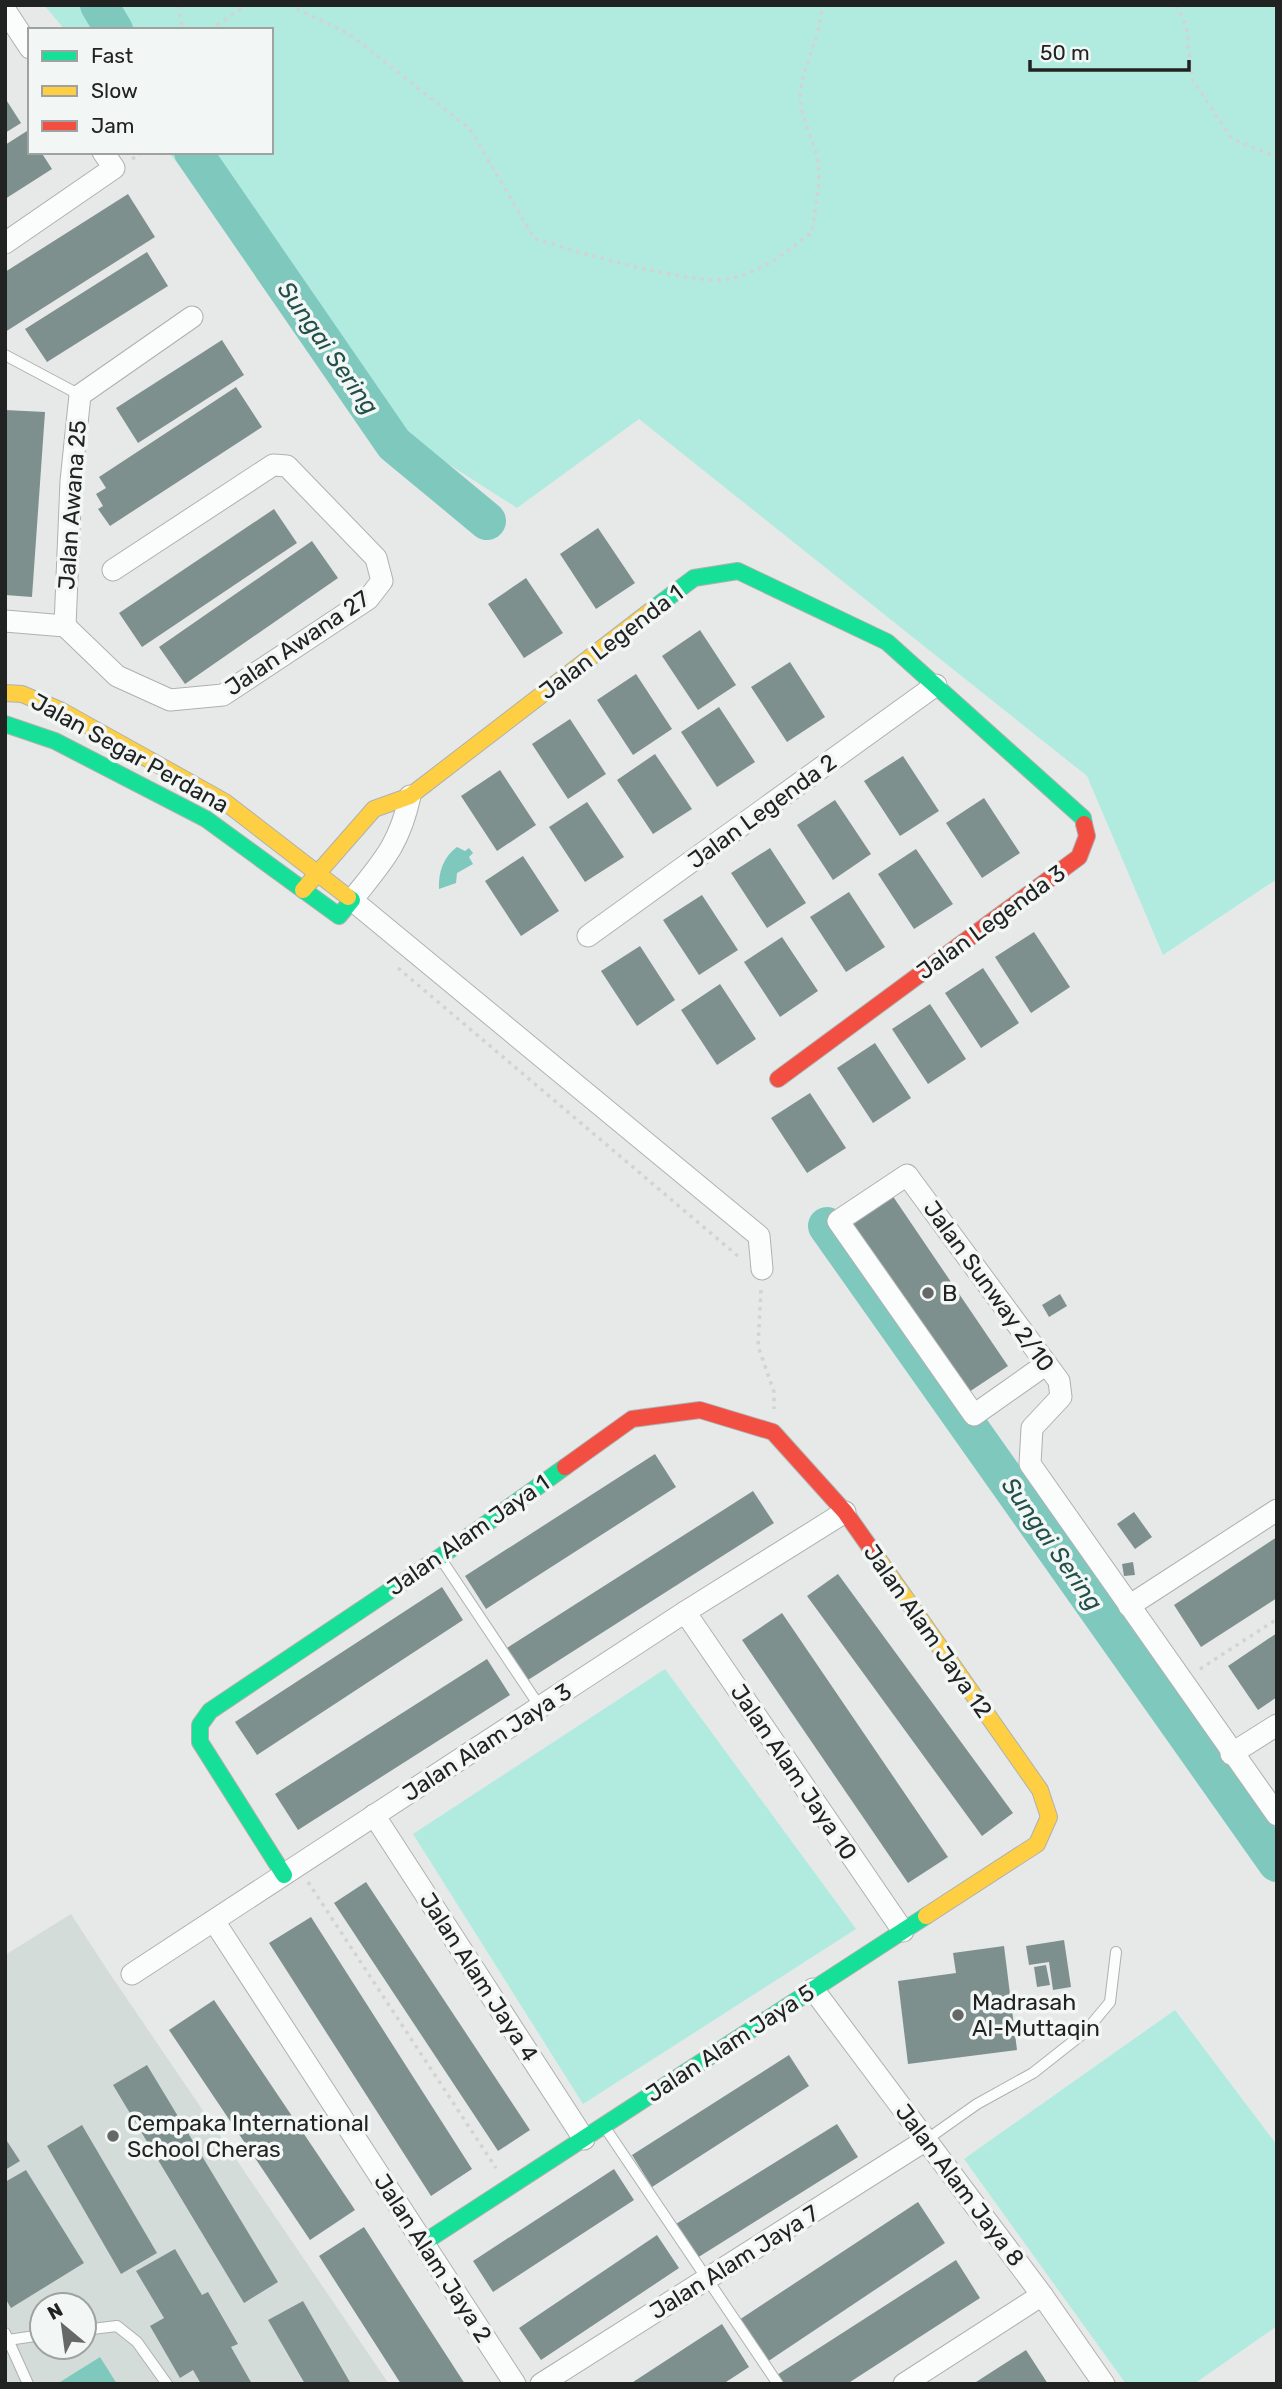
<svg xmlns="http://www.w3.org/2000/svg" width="1282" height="2389" viewBox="0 0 1282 2389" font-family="Rubik,sans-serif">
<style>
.built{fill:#d4dcda;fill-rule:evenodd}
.green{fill:#b1ebe0}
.water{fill:#7ec8bd}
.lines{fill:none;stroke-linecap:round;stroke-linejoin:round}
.river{stroke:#7ec8bd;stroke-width:38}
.building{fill:#7e908e}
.lane-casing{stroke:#afb1b0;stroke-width:12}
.street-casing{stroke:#afb1b0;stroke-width:23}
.fast-casing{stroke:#afb1b0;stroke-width:18}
.slow-casing{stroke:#afb1b0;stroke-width:18}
.jam-casing{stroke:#afb1b0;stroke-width:18}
.path{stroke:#d2d4d4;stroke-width:3.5;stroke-dasharray:3.5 5;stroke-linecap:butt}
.lane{stroke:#fbfcfc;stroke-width:10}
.street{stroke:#fbfcfc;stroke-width:21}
.fast{stroke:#16e098;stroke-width:16}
.slow{stroke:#ffcf43;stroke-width:16}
.jam{stroke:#f24e42;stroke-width:16}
.poi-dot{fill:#666867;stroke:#f2f7f6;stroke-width:2.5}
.labels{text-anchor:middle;stroke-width:7;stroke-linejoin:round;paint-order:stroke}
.street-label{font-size:23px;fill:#212222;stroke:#f2f7f6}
.poi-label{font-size:23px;fill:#212222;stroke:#f2f7f6;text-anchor:start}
.water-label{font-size:24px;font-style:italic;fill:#225049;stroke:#f2f7f6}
</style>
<rect width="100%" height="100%" fill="#e6e9e8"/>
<path class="built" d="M71,1914l35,54 283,416h-384v-429zM42,2305h42v42h-42z"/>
<g class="green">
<polygon points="44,5 1277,5 1277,879 1163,955 1087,776 639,419 517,508 409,439 168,152 271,152 271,30 65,30"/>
<polygon points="665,1669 856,1929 583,2104 413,1834"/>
<polygon points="1175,2010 1277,2145 1277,2326 1194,2384 1126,2384 964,2159"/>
</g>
<g class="water">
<path d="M457,847l8,4 4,-3 4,5 -4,4 4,7 -16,9 -1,10 -17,6c-1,-17 5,-33 18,-42z"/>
<polygon points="100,2357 117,2384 57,2384"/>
</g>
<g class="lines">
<g class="river">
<polyline points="99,5 114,30"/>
<polyline points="193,152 394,444 487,521"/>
<polyline points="827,1226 1277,1863"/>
</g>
</g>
<g class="building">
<polygon points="5,98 21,123 5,133"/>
<polygon points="27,131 30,152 41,152 52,169 5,199 5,145"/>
<polygon points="128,194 155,237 5,332 5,272"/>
<polygon points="147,252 168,286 47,362 25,329"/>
<polygon points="222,340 244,375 138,443 116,408"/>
<polygon points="236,387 262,427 110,526 98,509 103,506 96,494 106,488 99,477"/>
<polygon points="5,410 45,412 32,597 5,595"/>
<polygon points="274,509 297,543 142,647 119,613"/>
<polygon points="598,528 635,583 596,609 560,554"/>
<polygon points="312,541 338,578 185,684 159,647"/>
<polygon points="526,578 563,633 524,658 488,604"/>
<polygon points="700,630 736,685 698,710 662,656"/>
<polygon points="790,662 825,717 787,742 751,687"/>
<polygon points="636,674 672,729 633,755 597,700"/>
<polygon points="719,707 755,762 717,787 681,732"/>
<polygon points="570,719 606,774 568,799 532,744"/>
<polygon points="655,754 692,809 653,834 617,780"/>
<polygon points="903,756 939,811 900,836 864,781"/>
<polygon points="500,770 536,825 497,851 461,796"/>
<polygon points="984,798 1020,853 982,878 946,823"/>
<polygon points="835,800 871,854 833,880 797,825"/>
<polygon points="587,802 624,857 585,882 549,827"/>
<polygon points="770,848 806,903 767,928 731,873"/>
<polygon points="916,849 953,904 914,929 878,874"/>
<polygon points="523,856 559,911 521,936 485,881"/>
<polygon points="849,892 885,947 846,972 810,917"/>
<polygon points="702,895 738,950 699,975 663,920"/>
<polygon points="1034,932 1070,987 1031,1013 995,957"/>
<polygon points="782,937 818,991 780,1017 744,962"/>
<polygon points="640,946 675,1000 637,1026 601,971"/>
<polygon points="983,968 1019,1023 981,1048 945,993"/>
<polygon points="720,984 756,1039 717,1065 681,1010"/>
<polygon points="930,1004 966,1059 928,1084 892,1029"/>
<polygon points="875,1043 911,1098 873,1123 837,1068"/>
<polygon points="810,1093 846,1148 807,1173 771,1118"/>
<polygon points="890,1192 1008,1366 966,1394 848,1220"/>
<polygon points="1060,1294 1067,1306 1049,1317 1042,1305"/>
<polygon points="655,1454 676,1487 486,1609 465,1576"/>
<polygon points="753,1491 774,1523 528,1680 507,1648"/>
<polygon points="1134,1512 1152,1537 1135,1549 1117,1524"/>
<polygon points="1277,1537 1277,1598 1201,1647 1174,1605"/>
<polygon points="1133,1562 1135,1575 1124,1576 1122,1564"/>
<polygon points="838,1574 1013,1813 982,1836 807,1596"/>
<polygon points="442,1587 463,1620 257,1755 235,1722"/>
<polygon points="782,1613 948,1857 908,1883 742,1640"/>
<polygon points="1277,1633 1277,1697 1258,1710 1228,1666"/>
<polygon points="487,1659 510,1695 298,1830 275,1794"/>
<polygon points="366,1882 530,2130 498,2151 334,1903"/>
<polygon points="311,1917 472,2169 431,2196 269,1943"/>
<polygon points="1064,1940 1071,1987 1053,1990 1049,1962 1029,1965 1026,1946"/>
<polygon points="1004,1946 1017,2050 908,2064 898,1981 956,1973 953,1953"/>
<polygon points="1046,1965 1050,1985 1037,1987 1034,1967"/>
<polygon points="214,2000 355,2210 310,2240 169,2030"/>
<polygon points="789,2055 809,2086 652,2187 632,2155"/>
<polygon points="147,2065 278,2282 244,2303 113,2085"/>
<polygon points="837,2124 858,2157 697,2258 676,2224"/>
<polygon points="82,2125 157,2253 121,2274 47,2146"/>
<polygon points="5,2138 20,2161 5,2170"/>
<polygon points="614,2169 634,2200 493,2292 473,2261"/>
<polygon points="26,2170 84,2263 11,2308 5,2298 5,2182"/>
<polygon points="918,2202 945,2243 767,2362 739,2320"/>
<polygon points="364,2227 410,2299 465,2384 401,2384 319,2256"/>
<polygon points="657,2235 679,2268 541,2360 519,2328"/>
<polygon points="175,2249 202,2295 208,2292 238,2344 231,2347 252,2384 201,2384 193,2370 180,2378 150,2326 164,2318 136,2271"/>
<polygon points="956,2260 980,2298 847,2384 783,2384 777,2375"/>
<polygon points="303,2301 351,2384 305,2384 268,2320"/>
<polygon points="722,2324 749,2367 723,2384 630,2384"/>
<polygon points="1026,2350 1048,2384 973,2384 990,2373"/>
</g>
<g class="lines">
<defs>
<g id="lane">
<polyline points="5,355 80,395"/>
<polyline points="441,1559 540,1707"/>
<polyline points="604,2126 778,2384"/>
<polyline points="926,2140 977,2104 1033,2073 1085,2032 1110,2002 1116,1952"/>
<polyline points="84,2330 117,2326 137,2342 167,2384"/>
<polyline points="5,2333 28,2384"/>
<polyline points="8,2340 42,2335"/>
</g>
<g id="street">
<polyline points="5,10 30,48"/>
<polyline points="5,243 114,168 103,152"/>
<polyline points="5,621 65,626"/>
<polyline points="65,626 117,676 170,700 223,695 368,599 382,581 376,558 287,466 273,465 113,570"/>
<polyline points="65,626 71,481 80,395 192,317"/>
<path d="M410,796c-11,50 -28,66 -58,104l407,336 3,33"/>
<polyline points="588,936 936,685"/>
<polyline points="1045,1365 974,1415 838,1221 907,1175 1059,1381 1061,1397 1032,1428 1030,1464 1277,1815"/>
<polyline points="1129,1606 1277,1510"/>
<polyline points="685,1612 903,1931"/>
<polyline points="1231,1754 1277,1725"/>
<polyline points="374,1815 584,2139"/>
<polyline points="214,1921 515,2384"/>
<polyline points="132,1974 685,1612 845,1512"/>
<polyline points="813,1989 1042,2295 1104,2384"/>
<polyline points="541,2384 926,2140"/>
<polyline points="904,2384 1042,2295"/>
</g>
<g id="fast">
<polyline points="653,609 694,578 738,571 887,642 1083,818 1084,824"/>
<polyline points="5,724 55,741 206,819 339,916 352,900 348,897"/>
<polyline points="284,1875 200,1742 200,1725 210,1711 440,1557 565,1467"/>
<polyline points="423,2243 926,1916"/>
</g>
<g id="slow">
<polyline points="5,693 22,694 60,710 225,802 348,897"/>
<polyline points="303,890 374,809 410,796 653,609"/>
<polyline points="869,1546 1040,1790 1049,1817 1037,1844 926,1916"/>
</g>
<g id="jam">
<polyline points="778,1079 1079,857 1087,836 1084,824"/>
<polyline points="565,1467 632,1419 700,1410 773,1432 845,1512 869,1546"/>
</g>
</defs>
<use href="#lane" class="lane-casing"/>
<use href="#street" class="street-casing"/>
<use href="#fast" class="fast-casing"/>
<use href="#slow" class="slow-casing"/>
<use href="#jam" class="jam-casing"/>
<g class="path">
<polyline points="178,5 183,30"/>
<path d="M289,5l60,29 121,95 64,109c36,13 161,48 194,41 34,-7 58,-26 84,-47 3,-23 9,-47 6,-70 -4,-25 -21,-47 -17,-73 4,-30 20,-52 21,-84"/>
<polyline points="1176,5 1186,25 1192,79 1232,139 1277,157"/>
<polyline points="210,30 247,5"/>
<polyline points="132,159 143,152"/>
<polyline points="398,968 739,1257"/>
<polyline points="761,1290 758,1346 774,1392 774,1409"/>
<polyline points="1200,1669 1277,1619"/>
<polyline points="308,1882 496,2168"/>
</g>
<use href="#lane" class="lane"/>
<use href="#street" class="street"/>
<use href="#fast" class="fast"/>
<use href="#slow" class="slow"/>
<use href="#jam" class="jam"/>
</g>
<g class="poi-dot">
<circle cx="928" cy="1293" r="7"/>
<circle cx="958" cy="2015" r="7"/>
<circle cx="113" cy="2136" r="7"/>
</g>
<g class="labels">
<g class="street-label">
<text transform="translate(72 505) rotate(-86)" y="8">Jalan Awana 25</text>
<text transform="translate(611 642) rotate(-37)" y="8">Jalan Legenda 1</text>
<text transform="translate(297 643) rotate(-34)" y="8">Jalan Awana 27</text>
<text transform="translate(130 753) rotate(29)" y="8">Jalan Segar Perdana</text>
<text transform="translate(762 811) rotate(-36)" y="8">Jalan Legenda 2</text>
<text transform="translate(991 922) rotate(-36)" y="8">Jalan Legenda 3</text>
<text transform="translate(989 1286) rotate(54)" y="8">Jalan Sunway 2/10</text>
<text transform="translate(468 1535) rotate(-35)" y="8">Jalan Alam Jaya 1</text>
<text transform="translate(928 1631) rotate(55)" y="8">Jalan Alam Jaya 12</text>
<text transform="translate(487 1742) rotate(-33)" y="8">Jalan Alam Jaya 3</text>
<text transform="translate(794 1772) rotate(56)" y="8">Jalan Alam Jaya 10</text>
<text transform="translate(479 1977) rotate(57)" y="8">Jalan Alam Jaya 4</text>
<text transform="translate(730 2043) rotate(-33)" y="8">Jalan Alam Jaya 5</text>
<text transform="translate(960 2185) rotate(53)" y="8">Jalan Alam Jaya 8</text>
<text transform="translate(433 2258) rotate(57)" y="8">Jalan Alam Jaya 2</text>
<text transform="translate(734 2262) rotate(-32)" y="8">Jalan Alam Jaya 7</text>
</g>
<g class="poi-label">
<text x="942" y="1301">B</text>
<text x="972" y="2010">Madrasah<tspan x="972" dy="26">Al-Muttaqin</tspan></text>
<text x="127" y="2131">Cempaka International<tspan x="127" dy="26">School Cheras</tspan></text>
</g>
<g class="water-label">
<text transform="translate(328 348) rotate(55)" y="8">Sungai Sering</text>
<text transform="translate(1052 1544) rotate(55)" y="8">Sungai Sering</text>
</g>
</g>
<rect width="1282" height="2389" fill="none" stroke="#212222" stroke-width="14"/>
<rect x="28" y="28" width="245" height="126" fill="#f2f7f6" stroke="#9ea2a1" stroke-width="2"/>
<rect x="42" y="51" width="35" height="10" fill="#16e098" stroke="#9ea2a1" stroke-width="2"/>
<text x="91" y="63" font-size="21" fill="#212222">Fast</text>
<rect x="42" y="86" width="35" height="10" fill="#ffcf43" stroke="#9ea2a1" stroke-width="2"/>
<text x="91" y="98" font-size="21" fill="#212222">Slow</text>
<rect x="42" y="121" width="35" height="10" fill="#f24e42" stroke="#9ea2a1" stroke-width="2"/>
<text x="91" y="133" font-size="21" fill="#212222">Jam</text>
<g transform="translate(63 2326) rotate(331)"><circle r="33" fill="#f2f7f6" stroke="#9ea2a1" stroke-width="2"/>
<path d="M0-5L12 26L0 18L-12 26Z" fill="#666867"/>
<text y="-10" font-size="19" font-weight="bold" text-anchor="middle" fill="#212222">N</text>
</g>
<path d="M1030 60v10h159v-10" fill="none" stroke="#212222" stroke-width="3.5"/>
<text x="1040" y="60" font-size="21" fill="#212222" stroke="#f2f7f6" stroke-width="5" paint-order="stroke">50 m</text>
</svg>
